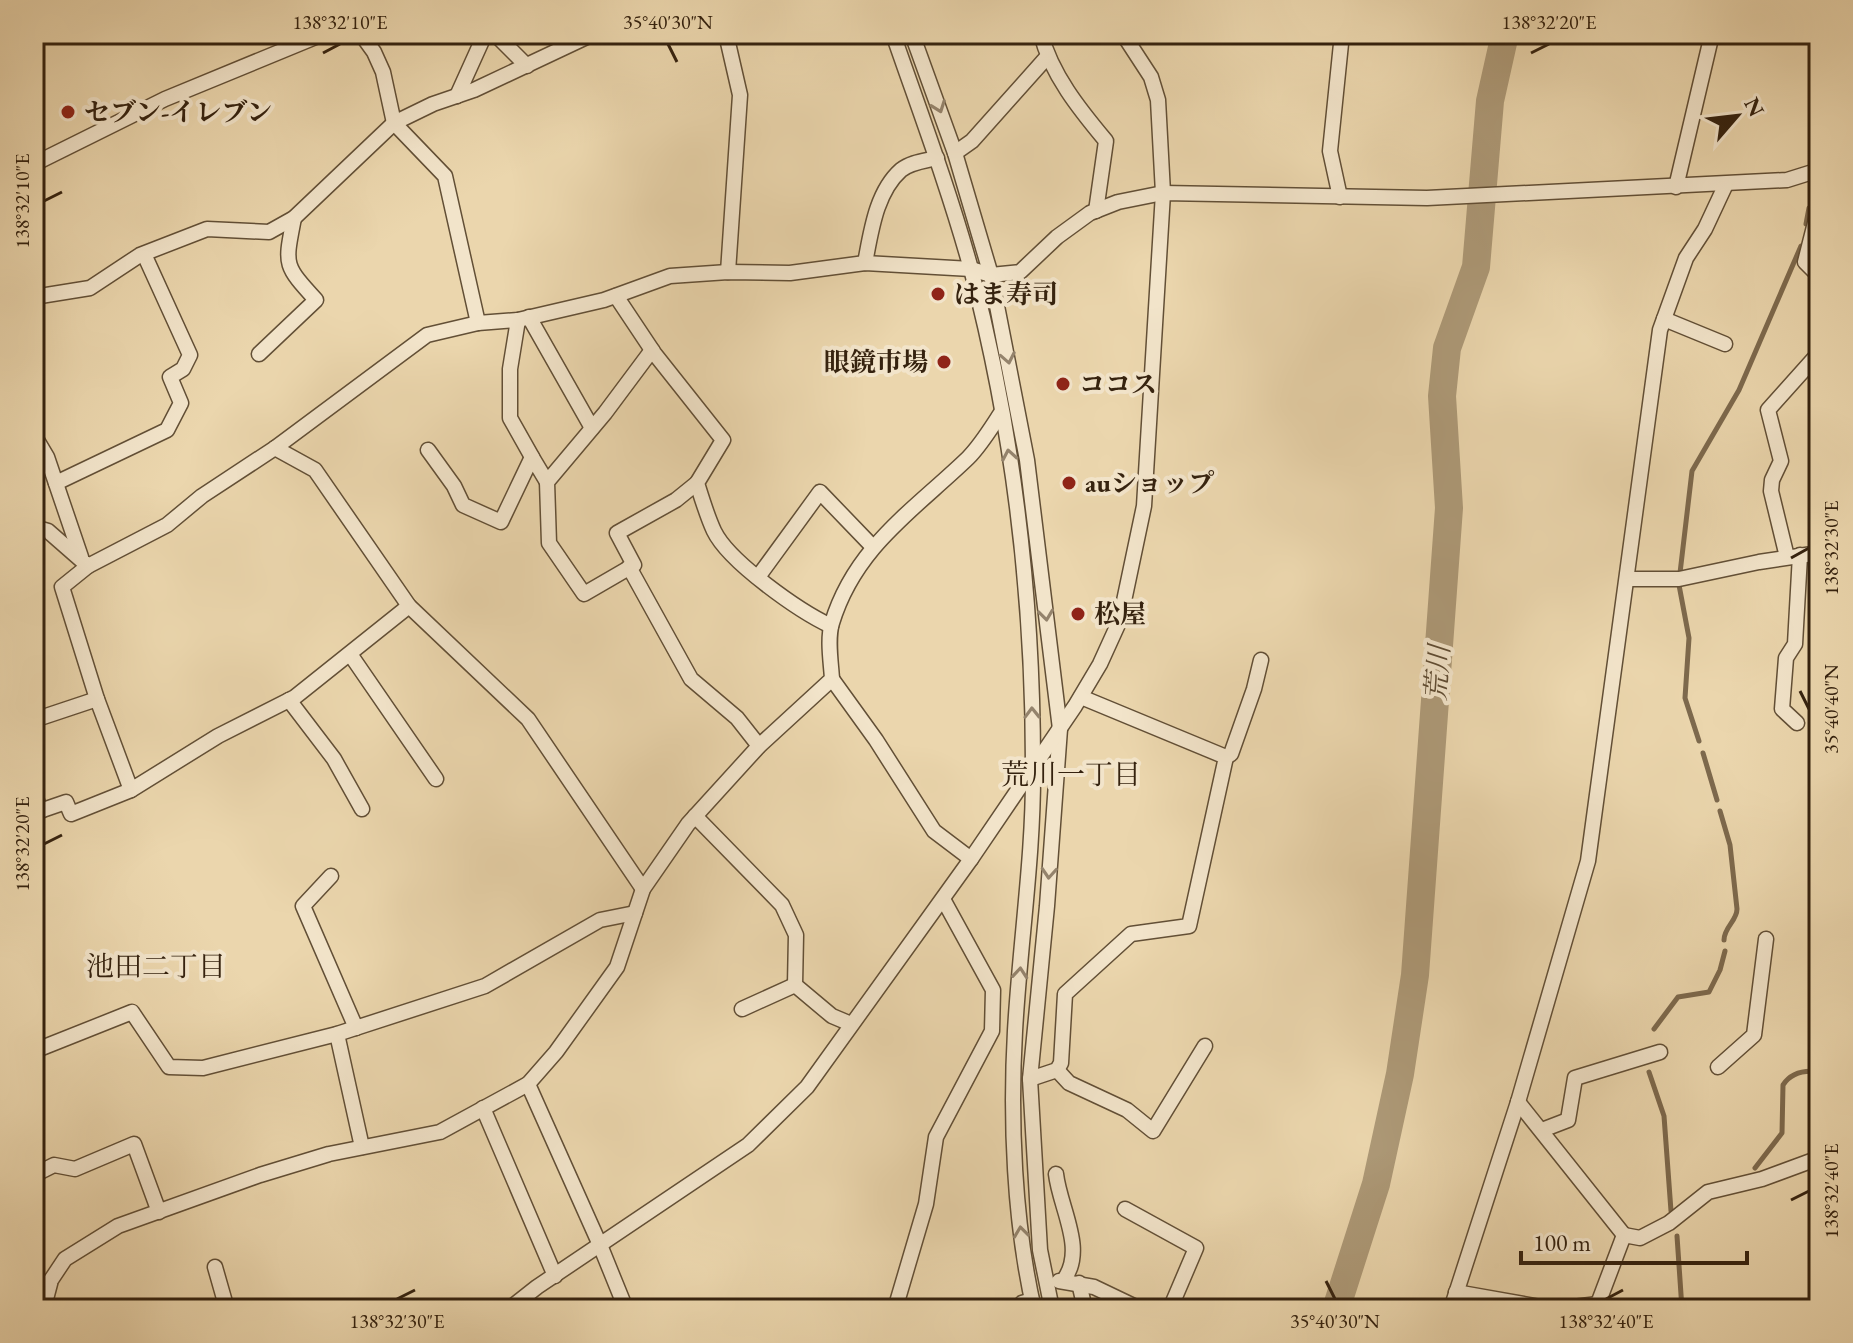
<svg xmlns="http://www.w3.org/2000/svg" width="1853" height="1343" viewBox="0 0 1853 1343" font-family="'EB Garamond','Noto Serif JP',serif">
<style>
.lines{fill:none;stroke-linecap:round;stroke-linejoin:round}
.stream{stroke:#7d694d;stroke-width:5}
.river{stroke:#ad9977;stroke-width:28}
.minor-casing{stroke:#624f36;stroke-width:17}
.minor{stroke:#f2e4ca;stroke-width:14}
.oneway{stroke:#94836c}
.ticks{fill:none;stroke:#35220f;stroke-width:3}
.poi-dot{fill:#8f2418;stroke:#f2e4ca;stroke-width:3}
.labels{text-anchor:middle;stroke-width:8;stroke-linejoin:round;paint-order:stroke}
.poi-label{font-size:26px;font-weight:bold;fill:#35220f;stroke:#f2e4ca;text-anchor:start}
.water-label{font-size:28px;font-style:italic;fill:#5f4c33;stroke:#f2e4ca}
.neighbourhood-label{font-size:28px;fill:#35220f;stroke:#f2e4ca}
.neatline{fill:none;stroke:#35220f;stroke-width:3}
.ticks-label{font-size:20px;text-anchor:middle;fill:#35220f}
</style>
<rect width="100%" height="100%" fill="#ebd6ad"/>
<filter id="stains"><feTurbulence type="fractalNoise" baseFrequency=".0025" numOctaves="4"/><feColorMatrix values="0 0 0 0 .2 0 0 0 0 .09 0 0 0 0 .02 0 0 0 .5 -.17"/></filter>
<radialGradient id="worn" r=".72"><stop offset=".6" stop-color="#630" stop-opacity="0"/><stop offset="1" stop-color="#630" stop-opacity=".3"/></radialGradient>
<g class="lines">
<g class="stream">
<polyline points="1812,193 1813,186"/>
<polyline points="1806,224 1809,208"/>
<polyline points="1680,573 1692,471 1739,390 1801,246"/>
<polyline points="1679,585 1689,638 1685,698 1699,741"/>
<polyline points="1703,753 1717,800"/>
<path d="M1720,811l10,34 7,64c0,12 -13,18 -13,31"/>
<polyline points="1654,1029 1678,997 1709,992 1720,970 1725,951"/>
<polyline points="1649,1072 1664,1116 1671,1211"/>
<path d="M1755,1168l27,-35 1,-48c8,-12 22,-15 36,-13"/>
<polyline points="1677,1236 1682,1309"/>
</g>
<polyline class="river" points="1336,1309 1376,1184 1400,1074 1415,975 1449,508 1442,396 1447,348 1476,267 1490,101 1505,34"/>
<defs>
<g id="minor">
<polyline points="361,34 374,52 383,72 394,123 445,176 478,323"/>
<polyline points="495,34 527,66"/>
<polyline points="726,34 740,95 728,272"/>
<path d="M893,34c27,78 56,155 78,235 42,160 62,330 62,496 1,89 -13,177 -18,266 -5,88 -1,191 19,278"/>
<polyline points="912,34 955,153 991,275 1027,460 1060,729 1047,906 1030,1079 1040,1250 1052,1309"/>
<path d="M1041,34c10,40 39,76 65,107l-10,70"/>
<polyline points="457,96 485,34"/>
<polyline points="955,153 972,141 1047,57"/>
<polyline points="34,164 165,99 323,34"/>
<polyline points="1676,187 1712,34"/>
<polyline points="1340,197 1330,151 1342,34"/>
<polyline points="1819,207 1805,262 1819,276"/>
<path d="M865,263c6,-31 11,-71 36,-93 10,-8 24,-9 36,-12"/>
<path d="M616,296l38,57 69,87 -26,43c5,16 10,33 17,48 15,31 85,80 117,95"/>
<polyline points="34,297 90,288 140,255 207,229 269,232 294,218 394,123 433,104 474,90 593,34"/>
<polyline points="529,317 592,428"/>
<polyline points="1664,319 1725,344"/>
<polyline points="518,320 510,369 510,418 532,457"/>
<polyline points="652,350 605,413 547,482 549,543 584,594 634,565 617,533 676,500 697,483"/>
<path d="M259,354l57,-54c-33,-36 -31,-35 -22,-82"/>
<polyline points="34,435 47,457 81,557"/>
<polyline points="275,448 315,470 409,606 528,719 643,889"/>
<polyline points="428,450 454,486 463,505 501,522 532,457 547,482"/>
<polyline points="56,483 167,430 181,403 170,377 183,369 190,355 144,254"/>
<polyline points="34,527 48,531 88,566 167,525 202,496 275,448 427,335 478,323 518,320 604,300 670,276 728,272 790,273 865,263 971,269 991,275 1020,272 1057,237 1090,213 1118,202 1163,193 1427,198 1787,180 1819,170"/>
<polyline points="1787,557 1771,491 1772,480 1781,461 1768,410 1819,353"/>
<polyline points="629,567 691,679 737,718 759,746"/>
<polyline points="758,577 820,492 872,546"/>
<polyline points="1627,579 1679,579 1759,562 1819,553"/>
<polyline points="350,654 436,779"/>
<polyline points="832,679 876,740 934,831 971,859"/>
<polyline points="97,699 131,790 218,736 295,697 409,606"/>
<polyline points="289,700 334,759 362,809"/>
<polyline points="34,720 97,699 62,587 88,566"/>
<polyline points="1797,723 1782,709 1786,658 1795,644 1800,555"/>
<polyline points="1226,757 1231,754 1254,689 1261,660"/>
<polyline points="34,793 41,811"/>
<polyline points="34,813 66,802 71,814 131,790"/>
<polyline points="695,816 782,905 796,935 795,985 832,1016 851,1024"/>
<polyline points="331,876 303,906 356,1028"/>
<polyline points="742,1009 795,985"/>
<polyline points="337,1034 362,1147"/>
<polyline points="34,1051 132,1012 169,1067 203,1068 337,1034 485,986 600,920 635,913"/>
<polyline points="1718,1067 1754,1035 1766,939"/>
<polyline points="1057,1070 1069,1083 1127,1110 1153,1131 1205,1046"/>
<polyline points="1030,1079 1057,1070 1061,1063 1065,994 1131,934 1189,926 1226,757 1081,697"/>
<polyline points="528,1084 600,1245 626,1309"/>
<polyline points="1518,1102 1624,1235"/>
<polyline points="483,1108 555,1276"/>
<polyline points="1542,1130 1568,1120 1575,1078 1660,1052"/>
<path d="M1056,1174c4,35 31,76 7,107"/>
<polyline points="34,1175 54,1165 75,1169 134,1144 159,1212"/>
<polyline points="1125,1209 1196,1248 1170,1309"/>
<polyline points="215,1267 227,1309"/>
<polyline points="1059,1281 1094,1287 1140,1309"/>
<polyline points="1079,1283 1085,1309"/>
<polyline points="1456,1292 1552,1309"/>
<path d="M39,1309l7,-10 5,-19 14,-21 53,-33 142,-51 69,-21 111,-22 88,-48 28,-32 61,-85 26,-78 45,-65 71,-78 73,-67c-1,-17 -5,-40 0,-56 23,-76 82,-113 136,-165 13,-13 23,-30 33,-45"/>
<polyline points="509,1309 537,1287 748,1145 807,1087 971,859 1075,706 1100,664 1120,620 1144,506 1163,193 1158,100 1151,77 1123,34"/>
<polyline points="895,1309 926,1204 936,1137 992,1031 993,990 943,899"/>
<polyline points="1018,1309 1022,1303 1032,1300"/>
<polyline points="1451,1309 1518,1102 1588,861 1660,330 1686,258 1705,229 1726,184"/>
<polyline points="1557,1309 1598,1304"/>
<polyline points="1596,1309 1624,1235 1640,1238 1669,1223 1708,1192 1762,1179 1819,1158"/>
</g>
</defs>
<use href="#minor" class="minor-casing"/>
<use href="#minor" class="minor"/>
</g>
<defs><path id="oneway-chevron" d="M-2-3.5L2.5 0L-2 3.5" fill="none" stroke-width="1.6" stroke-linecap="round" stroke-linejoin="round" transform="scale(2)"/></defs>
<g class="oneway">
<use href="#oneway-chevron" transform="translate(939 107) rotate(70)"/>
<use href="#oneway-chevron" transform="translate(1008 358) rotate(79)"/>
<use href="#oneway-chevron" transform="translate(1009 455) rotate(-100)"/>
<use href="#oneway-chevron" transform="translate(1046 615) rotate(83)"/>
<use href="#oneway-chevron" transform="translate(1032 713) rotate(-91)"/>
<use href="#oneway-chevron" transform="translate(1049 873) rotate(94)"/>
<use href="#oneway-chevron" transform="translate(1020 973) rotate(-85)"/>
<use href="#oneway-chevron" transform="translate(1021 1232) rotate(-97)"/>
</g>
<path class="ticks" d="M668,44l9,18M323,53l17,-9M1531,53l18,-9M44,201l18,-9M1791,558l18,-10M1800,691l9,18M44,844l18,-9M1791,1200l18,-9M1326,1281l9,18M397,1299l18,-9M1606,1299l17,-9"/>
<g class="poi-dot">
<circle cx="68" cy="112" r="8"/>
<circle cx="938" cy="294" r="8"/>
<circle cx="944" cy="362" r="8"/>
<circle cx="1063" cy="384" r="8"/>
<circle cx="1069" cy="483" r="8"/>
<circle cx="1078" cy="614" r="8"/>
</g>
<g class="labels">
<g class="poi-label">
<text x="84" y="121">セブン-イレブン</text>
<text x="954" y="303">はま寿司</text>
<text x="928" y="371" text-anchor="end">眼鏡市場</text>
<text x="1079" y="393">ココス</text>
<text x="1085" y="492">auショップ</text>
<text x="1094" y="623">松屋</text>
</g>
<g class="water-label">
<text transform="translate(1437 673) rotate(-86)" y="10">荒川</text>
</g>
<g class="neighbourhood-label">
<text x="1071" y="784">荒川一丁目</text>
<text x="156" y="976">池田二丁目</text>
</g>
</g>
<rect width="1853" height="1343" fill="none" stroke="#ebd6ad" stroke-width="88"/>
<g transform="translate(1737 116) rotate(62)" stroke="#f2e4ca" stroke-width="6" paint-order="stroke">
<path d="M0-6L14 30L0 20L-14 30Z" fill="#35220f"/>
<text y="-12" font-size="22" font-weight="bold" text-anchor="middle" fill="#35220f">N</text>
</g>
<path d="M1521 1251v12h226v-12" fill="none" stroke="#35220f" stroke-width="4"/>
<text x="1533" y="1251" font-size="24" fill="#35220f" stroke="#f2e4ca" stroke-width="6" paint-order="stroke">100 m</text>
<rect x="44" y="44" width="1765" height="1255" class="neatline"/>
<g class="ticks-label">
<text x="340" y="29">138°32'10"E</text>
<text x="668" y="29">35°40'30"N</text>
<text x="1549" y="29">138°32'20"E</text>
<text transform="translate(22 201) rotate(-90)" y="7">138°32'10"E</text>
<text transform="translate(1831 548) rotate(-90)" y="7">138°32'30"E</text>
<text transform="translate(1831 709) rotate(-90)" y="7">35°40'40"N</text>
<text transform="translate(22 844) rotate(-90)" y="7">138°32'20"E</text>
<text transform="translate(1831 1191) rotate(-90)" y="7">138°32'40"E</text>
<text x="397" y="1328">138°32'30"E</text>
<text x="1335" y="1328">35°40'30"N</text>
<text x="1606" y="1328">138°32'40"E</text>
</g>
<rect width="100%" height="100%" filter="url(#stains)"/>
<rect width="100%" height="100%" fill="url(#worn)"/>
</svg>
